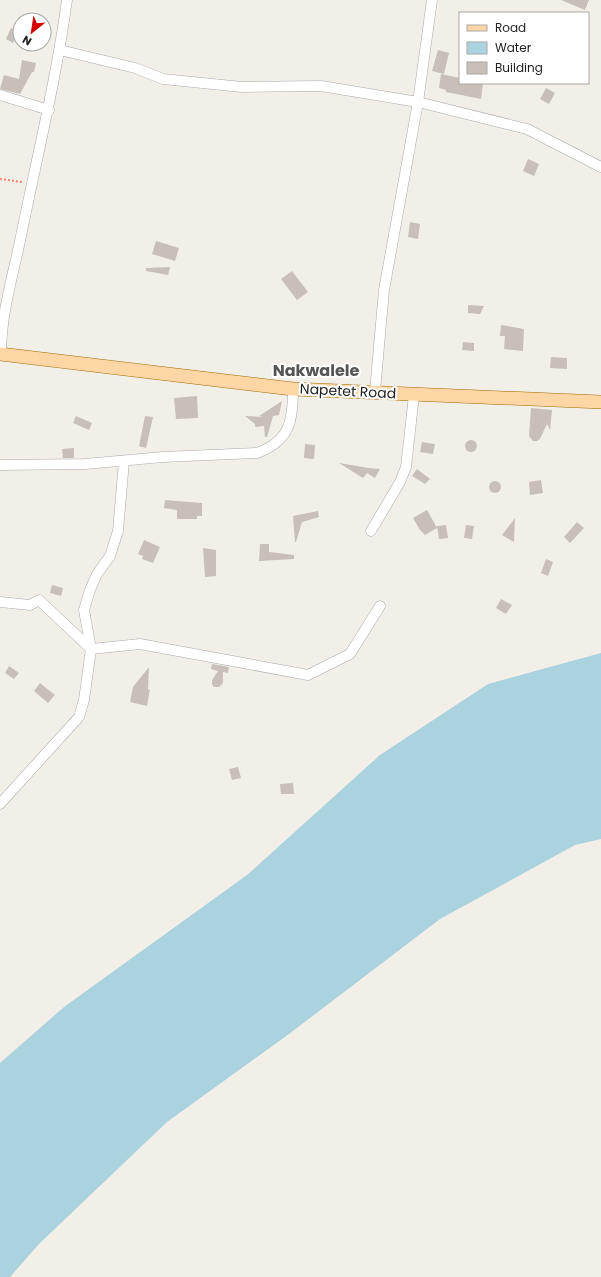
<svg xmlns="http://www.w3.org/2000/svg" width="601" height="1277" viewBox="0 0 601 1277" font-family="Poppins,sans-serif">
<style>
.water{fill:#aad3df}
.building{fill:#c7bfb8}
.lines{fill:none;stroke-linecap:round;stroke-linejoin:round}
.minor-casing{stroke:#a9a9a9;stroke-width:11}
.major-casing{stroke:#a06b00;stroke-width:14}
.path{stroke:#fa8072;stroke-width:2;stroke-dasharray:2 2;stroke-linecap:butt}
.minor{stroke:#fff;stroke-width:10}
.major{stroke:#fcd6a4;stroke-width:13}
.labels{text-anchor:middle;stroke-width:4;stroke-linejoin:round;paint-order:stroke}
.street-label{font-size:14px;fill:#222;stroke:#fff}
.quarter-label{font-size:16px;font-weight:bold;fill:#555;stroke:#fff}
</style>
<rect width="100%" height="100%" fill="#f2efe9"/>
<polygon class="water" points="601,653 601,839 575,845 440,919 289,1034 167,1122 39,1244 10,1277 0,1277 0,1063 64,1007 247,875 380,755 488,684"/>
<g class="building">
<polygon points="561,0 589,0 585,10"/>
<polygon points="11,28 19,32 13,43 6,39"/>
<polygon points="438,50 449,53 444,74 432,71"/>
<polygon points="22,60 36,63 34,72 32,72 20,94 0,89 4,75 19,79"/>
<polygon points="441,74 460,78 460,83 483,83 481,99 446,92 446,90 439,88"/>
<polygon points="546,88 555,93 549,104 540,99"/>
<polygon points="528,159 539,164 534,176 523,171"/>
<polygon points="410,222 420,224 418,239 408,237"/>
<polygon points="156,241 179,248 175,261 152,254"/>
<polygon points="170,267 168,275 146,271 146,268"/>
<polygon points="292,271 308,292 297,300 281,279"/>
<polygon points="468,305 484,306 480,314 468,313"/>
<polygon points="501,325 524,329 523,351 504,349 505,336 500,336"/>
<polygon points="463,342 474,343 474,351 462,350"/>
<polygon points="551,357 567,358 567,369 550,368"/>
<polygon points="197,396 198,418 176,419 174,398"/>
<polygon points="282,401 279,415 273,416 267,437 265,437 264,426 255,427 255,424 245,416 264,417 259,416"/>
<polygon points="531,408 552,410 550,430 547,424 540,439 537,441 533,441 529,436"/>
<polygon points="76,416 92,423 89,430 73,423"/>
<polygon points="145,416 153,417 146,448 139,446"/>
<circle cx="471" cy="446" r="6"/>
<polygon points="422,442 435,444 433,454 420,452"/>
<polygon points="305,444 315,445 314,459 304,458"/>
<polygon points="74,448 74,458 63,458 62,449"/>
<polygon points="339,463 369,468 380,469 375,478 367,473 363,478"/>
<polygon points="417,469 430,479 425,484 412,476"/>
<polygon points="541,480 543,493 530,495 529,482"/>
<circle cx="495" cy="487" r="6"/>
<polygon points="165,500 202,503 202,516 197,516 197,519 177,519 177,510 164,508"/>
<polygon points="427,510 437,528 425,535 420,530 413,518"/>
<polygon points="318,511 319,517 302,522 296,542 295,542 293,516"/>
<polygon points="515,518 514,542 502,535"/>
<polygon points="577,522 584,528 570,543 564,537"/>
<polygon points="446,525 448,538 439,539 437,526"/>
<polygon points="466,525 474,526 472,539 464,538"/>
<polygon points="144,540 160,547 153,563 142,559 143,556 138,554"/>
<polygon points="260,544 269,544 269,552 294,555 294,559 259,561"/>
<polygon points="203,548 216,550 216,576 205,577"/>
<polygon points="546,559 553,562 548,576 541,573"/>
<polygon points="52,585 63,588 61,596 50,593"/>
<polygon points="501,599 512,605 506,614 496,608"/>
<polygon points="212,664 229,667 228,673 223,672 223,683 219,687 214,687 212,684 212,680 218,671 211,669"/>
<polygon points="9,666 19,673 14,679 5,673"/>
<polygon points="149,667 148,690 150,689 147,706 130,702 133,687"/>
<polygon points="40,683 55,695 48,703 34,691"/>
<polygon points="238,767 241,778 232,780 229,769"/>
<polygon points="293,783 294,794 281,794 280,784"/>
</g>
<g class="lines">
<defs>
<g id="minor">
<polyline points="60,50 135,68 163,79 242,87 321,86 418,102 527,129 601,167"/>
<polyline points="0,95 49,110"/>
<path d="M1,354c0,-39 11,-75 19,-113 16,-80 36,-160 47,-241"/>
<polyline points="375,391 384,290 418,102 432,0"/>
<path d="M0,465l85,-1 78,-7 94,-4c33,-12 36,-32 36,-64"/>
<polyline points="371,531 400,482 406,467 414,395"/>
<polyline points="0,602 30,605 39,600 91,649 140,644 308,675 350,654 380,606"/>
<polyline points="0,804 79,717 84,700 91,649 84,610 90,590 97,574 110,556 118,531 124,461"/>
</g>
<polyline id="major" points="0,354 293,389 601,402"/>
</defs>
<use href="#minor" class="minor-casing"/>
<use href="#major" class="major-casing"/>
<polyline class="path" points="0,179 22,182"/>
<use href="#minor" class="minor"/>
<use href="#major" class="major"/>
</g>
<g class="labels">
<g class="street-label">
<text transform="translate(348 391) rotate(3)" y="5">Napetet Road</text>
</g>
<g class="quarter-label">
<text x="316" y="376">Nakwalele</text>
</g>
</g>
<rect x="459" y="12" width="130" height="72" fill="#ffffff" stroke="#a7a7a7"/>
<rect x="467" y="25" width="20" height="6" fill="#fcd6a4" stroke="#a7a7a7"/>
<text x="495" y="32" font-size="12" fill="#222222">Road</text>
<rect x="467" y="42" width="20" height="12" fill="#aad3df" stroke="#a7a7a7"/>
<text x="495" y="52" font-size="12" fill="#222222">Water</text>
<rect x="467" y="62" width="20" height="12" fill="#c7bfb8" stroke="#a7a7a7"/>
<text x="495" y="72" font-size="12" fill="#222222">Building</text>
<g transform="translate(32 32) rotate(210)"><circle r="19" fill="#ffffff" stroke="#a7a7a7"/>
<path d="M0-3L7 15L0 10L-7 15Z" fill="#d40000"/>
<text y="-6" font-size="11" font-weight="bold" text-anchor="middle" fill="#222222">N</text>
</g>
</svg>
